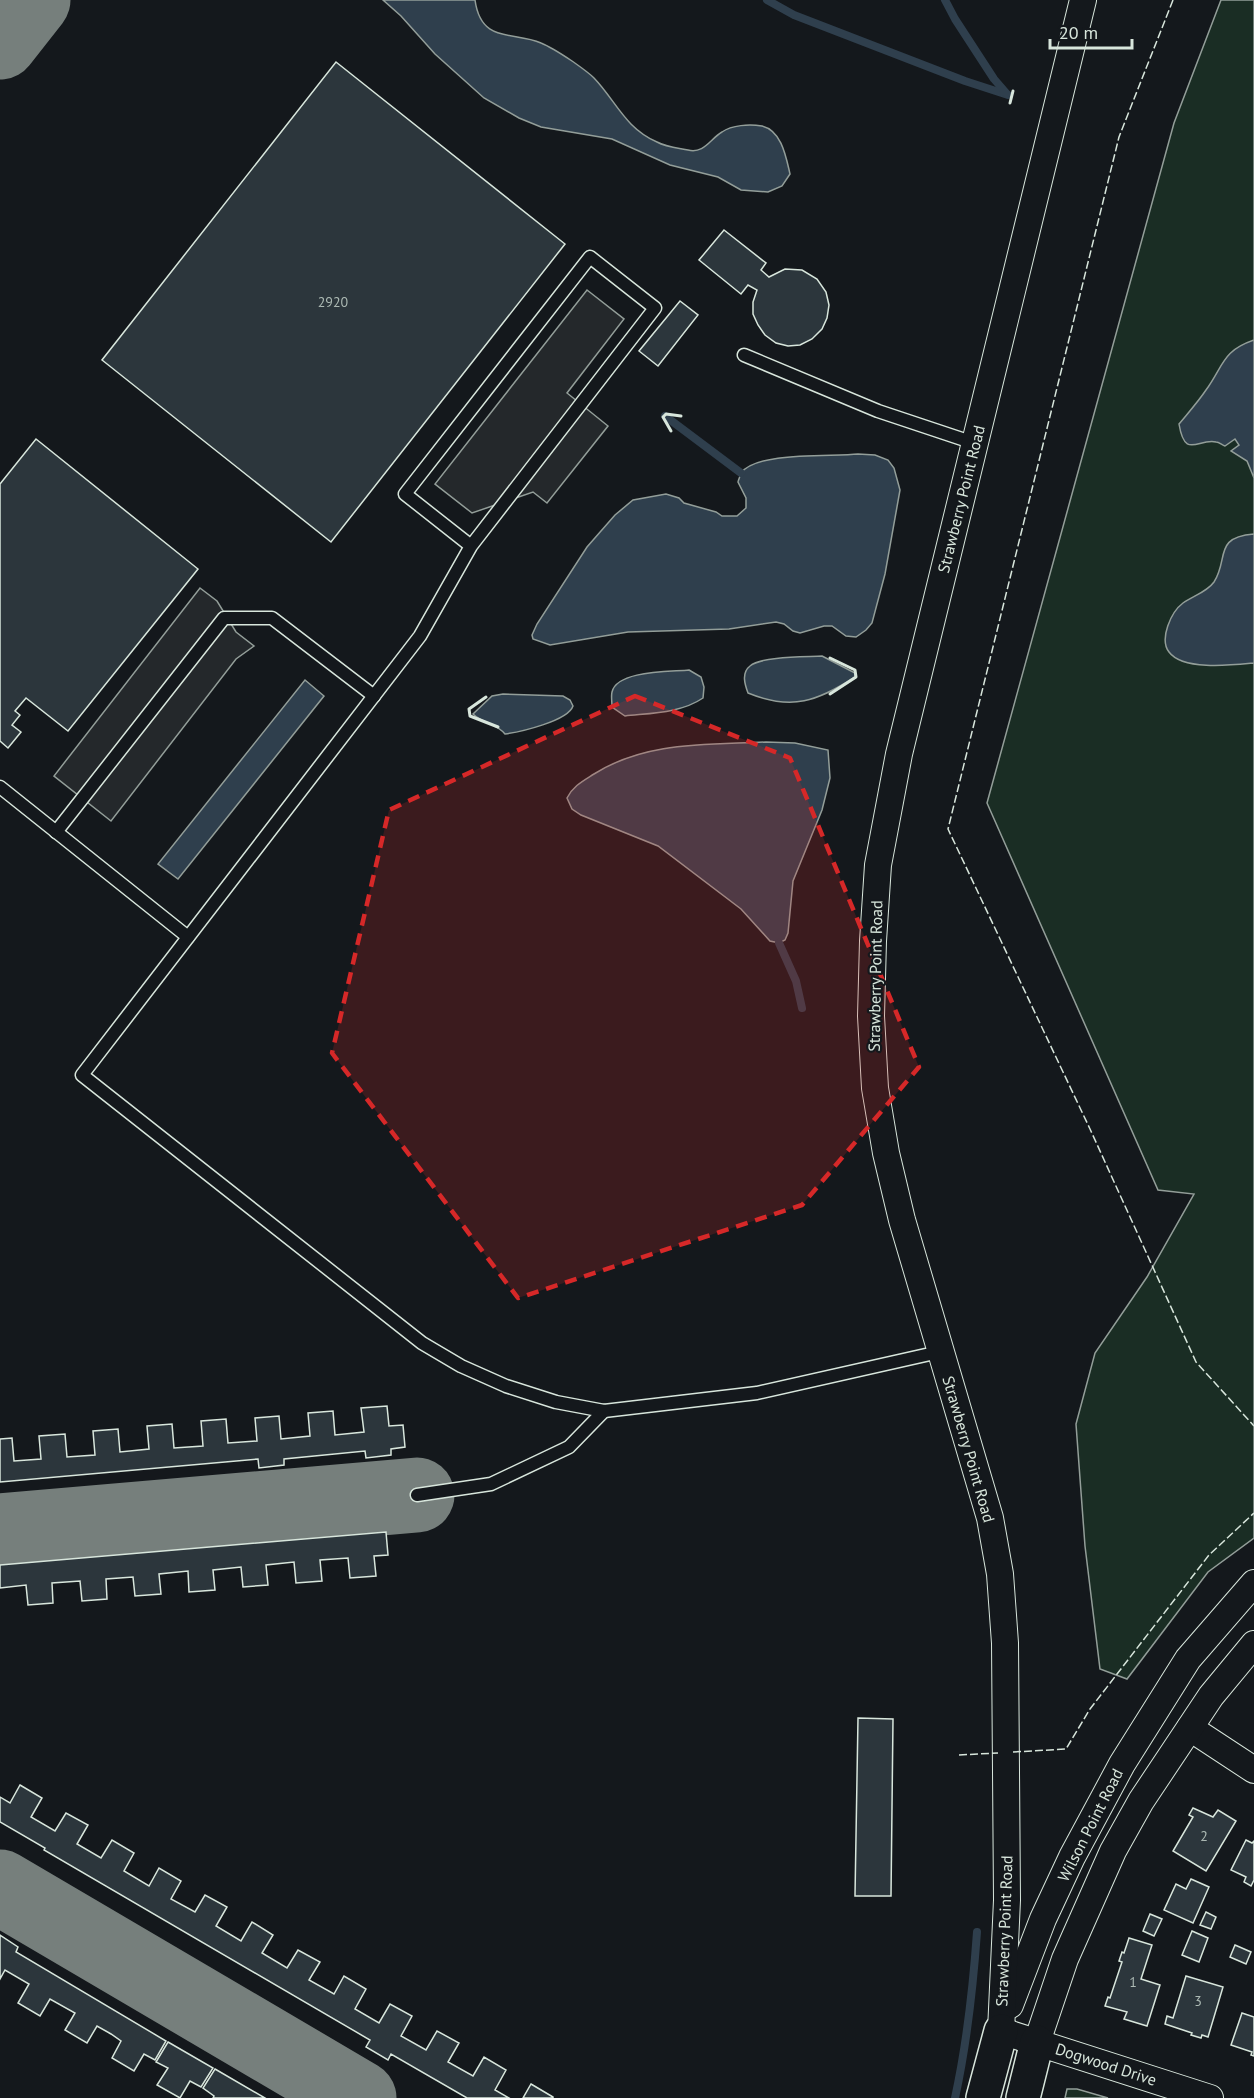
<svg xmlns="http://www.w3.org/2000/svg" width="1254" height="2098" viewBox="0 0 1254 2098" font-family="'PT Sans',sans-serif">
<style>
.green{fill:#1a2d24;stroke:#939e99;stroke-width:1.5}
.parking{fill:#24282b;stroke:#939e99;stroke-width:1.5}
.water{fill:#2f3f4d;stroke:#939e99;stroke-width:1.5}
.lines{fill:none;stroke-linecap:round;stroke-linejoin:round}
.stream{stroke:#2f3f4d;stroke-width:8}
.taxiway{stroke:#767f7c;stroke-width:75}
.building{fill:#2c363c;stroke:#d8e6dc;stroke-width:1.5}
.lane-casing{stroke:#d8e6dc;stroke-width:15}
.street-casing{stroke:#d8e6dc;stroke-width:28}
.secondary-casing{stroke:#d8e6dc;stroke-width:36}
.lane{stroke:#14181c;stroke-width:12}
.street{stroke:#14181c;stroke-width:26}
.secondary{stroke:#14181c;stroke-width:33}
.fence{stroke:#d8e6dc;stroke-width:1.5;stroke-dasharray:8 3;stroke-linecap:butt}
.wall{stroke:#d8e6dc;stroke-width:3}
.marked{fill:#d62828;fill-opacity:0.2;stroke:#d62828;stroke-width:4.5;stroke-dasharray:12 8;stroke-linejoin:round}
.labels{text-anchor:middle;stroke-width:4.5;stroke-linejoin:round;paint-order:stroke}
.number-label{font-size:14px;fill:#adbab4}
.street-label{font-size:16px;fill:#d8e6dc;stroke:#14181c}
</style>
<rect width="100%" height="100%" fill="#14181c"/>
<g class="green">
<polygon points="1221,0 1254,0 1254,1538 1208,1572 1127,1679 1100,1669 1085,1546 1076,1424 1095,1353 1147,1277 1194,1194 1158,1190 987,803 1174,123"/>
<polygon points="1067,2089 1077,2089 1108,2098 1065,2098"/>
</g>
<g class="parking">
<polygon points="587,290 624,319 567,393 608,426 547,503 533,492 472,513 435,484"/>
<polygon points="200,588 217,601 236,632 254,646 236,659 111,821 54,776"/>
</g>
<g class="water">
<path d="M383,0h92c6,44 38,31 66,43 10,4 22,12 31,18 7,5 16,11 22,17 22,23 31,50 63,64 9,5 21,6 31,8 16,4 22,-11 34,-18 10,-7 27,-8 40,-6 20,5 24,31 28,48l-8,12 -14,6 -27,-2 -23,-13 -48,-12 -58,-26 -71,-12 -22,-9 -35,-20 -49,-44 -34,-38z"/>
<path d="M1254,340v138l-7,-17 -16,-10 8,-6 -4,-6 -10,7c-3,-1 -6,-4 -9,-4 -18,-4 -31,18 -37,-18 9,-11 19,-22 27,-34 18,-25 16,-39 48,-50z"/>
<path d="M858,454l17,1 13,5 6,8 6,22 -15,84 -13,49 -6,7 -10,7 -10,-1 -14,-10h-8l-24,7 -7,-2 -9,-7 -8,-2 -47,7 -101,3 -78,13 -17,-6 -1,-4 5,-11 50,-77 28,-32 18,-15 33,-6 13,4 5,5 32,9 6,4h15l9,-8v-10l-8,-16c0,-1 3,-8 3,-9 16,-22 91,-16 117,-19z"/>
<path d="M1254,534v129c-21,2 -71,8 -85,-11 -10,-13 2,-40 14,-49 10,-7 24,-11 31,-21 15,-23 -1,-45 40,-48z"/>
<path d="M822,656l33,17v4c-37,24 -63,34 -107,16 -3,-8 -7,-20 2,-27 12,-10 56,-9 72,-10z"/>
<path d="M689,670l12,7 3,10 -1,11c-22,15 -52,15 -78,18l-13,-9c0,-5 -1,-11 0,-15 5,-22 59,-20 77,-22z"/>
<polygon points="305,680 324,696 178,879 158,864"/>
<path d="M503,694l60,2 7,4 3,6c-5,15 -53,26 -68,28 -9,-11 -23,-11 -32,-20l19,-18z"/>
<path d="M766,742l29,1 33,7 2,28 -8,32 -29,71 -5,52 -3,7 -6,3 -9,-2 -29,-32 -83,-63 -77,-31 -9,-6 -5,-11c6,-12 16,-17 27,-24 52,-33 113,-29 172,-32z"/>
</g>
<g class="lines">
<g class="stream">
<polyline points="767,0 794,15 965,81 1008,95"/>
<polyline points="945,0 955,19 994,79 1007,94"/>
<polyline points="665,416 741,473"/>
<polyline points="779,943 796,981 802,1008"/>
<path d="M955,2098c12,-55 18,-110 22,-166"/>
</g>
<g class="taxiway">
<polyline points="0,42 33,0"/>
<polyline points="0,1531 417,1495"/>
<polyline points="0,1887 359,2098"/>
</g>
</g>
<g class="building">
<polygon points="336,62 565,244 331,542 102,360"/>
<polygon points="724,230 766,263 761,270 769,277 785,269 802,270 817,279 826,292 829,305 827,318 822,329 812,339 800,345 788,346 776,343 765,335 758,325 753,314 753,302 757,290 748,285 741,294 699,260"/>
<polygon points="680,301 698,315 658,366 639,351"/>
<polygon points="36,439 198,569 68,731 26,698 15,711 20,715 12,725 21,732 8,748 0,741 0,484"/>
<polygon points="387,1406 389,1426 403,1425 405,1447 391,1449 391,1455 366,1458 365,1451 284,1459 284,1465 259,1468 258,1459 0,1482 0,1439 12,1438 14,1461 41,1459 39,1436 65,1434 67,1457 95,1455 93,1431 118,1429 120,1452 149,1449 147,1426 172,1424 174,1448 203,1446 201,1421 226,1419 228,1443 257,1441 255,1418 279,1416 281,1439 310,1436 308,1413 333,1411 335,1435 364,1432 361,1408"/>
<polygon points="386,1532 388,1555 374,1556 376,1576 350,1578 348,1558 320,1560 322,1581 296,1583 294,1562 266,1565 268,1585 243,1587 241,1567 213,1570 215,1590 189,1592 188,1571 159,1574 161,1594 135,1596 133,1577 106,1579 107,1599 82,1601 80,1581 52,1583 53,1603 28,1605 26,1585 0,1588 0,1565"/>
<polygon points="858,1718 893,1719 891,1896 855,1896"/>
<polygon points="20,1785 42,1798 31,1817 55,1831 66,1813 88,1825 77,1844 101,1858 112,1840 134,1853 124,1871 149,1886 159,1868 181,1881 171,1899 195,1912 205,1895 227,1907 216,1926 241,1941 252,1922 273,1935 262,1953 287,1968 298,1950 320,1962 309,1980 334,1994 344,1976 366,1989 355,2009 379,2023 390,2004 412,2016 401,2036 426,2050 437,2031 459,2043 448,2062 473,2076 484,2057 506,2070 495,2090 509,2098 467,2098 391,2054 388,2060 366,2047 370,2040 44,1850 45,1848 0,1822 0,1797 10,1803"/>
<polygon points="1193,1808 1213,1817 1218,1810 1236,1821 1206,1871 1173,1851 1193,1817 1189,1815"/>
<polygon points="1246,1840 1252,1843 1254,1841 1254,1880 1251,1886 1244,1882 1246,1877 1231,1870"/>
<polygon points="1191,1879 1209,1887 1193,1923 1164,1910 1176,1884 1186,1889"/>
<polygon points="1206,1912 1216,1917 1211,1929 1200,1925"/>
<polygon points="1150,1914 1162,1919 1154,1936 1143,1931"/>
<polygon points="1192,1931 1208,1938 1199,1962 1182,1955"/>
<polygon points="0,1935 18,1947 16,1952 166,2041 155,2060 144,2054 134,2071 112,2058 121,2041 111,2034 97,2026 87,2043 65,2030 75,2013 50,1999 40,2016 18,2003 29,1984 5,1970 0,1979"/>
<polygon points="1129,1938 1152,1945 1141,1979 1160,1985 1147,2026 1124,2019 1127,2012 1105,2006 1108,1997 1110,1998 1122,1962 1119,1961 1122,1952 1124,1953"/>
<polygon points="1235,1945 1251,1952 1246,1964 1230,1957"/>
<polygon points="1186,1976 1223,1987 1208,2037 1202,2035 1201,2038 1191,2035 1192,2033 1165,2024 1167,2016 1173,2018"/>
<polygon points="1242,2013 1254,2017 1254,2056 1251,2055 1252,2052 1231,2045"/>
<polygon points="168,2042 213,2068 201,2087 190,2081 180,2098 157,2085 168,2068 156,2062"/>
<polygon points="215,2069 265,2098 213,2098 214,2096 203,2088"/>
<polygon points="531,2084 553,2097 553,2098 523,2098"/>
</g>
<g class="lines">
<defs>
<g id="lane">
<polyline points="744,355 878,411 974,443"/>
<polyline points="471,546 405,494 590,257 655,308 471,546 420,636 82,1075 422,1343 461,1366 506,1386 556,1402 604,1411 757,1393 939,1352"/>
<polyline points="0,787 188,937"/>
<polyline points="56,832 224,618 272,618 374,696"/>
<polyline points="417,1495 491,1484 569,1447 604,1411"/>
</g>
<g id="street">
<polyline points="1190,1728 1254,1770"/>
<polyline points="1010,2005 1043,1919 1072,1857 1122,1764 1188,1659 1254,1583"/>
<polyline points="1001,2031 1007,1900 1005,1643 1000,1574 990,1518 902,1220 886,1153 875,1088 871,1016 873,941 878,865 899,754 1083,0"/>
<polyline points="1001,2031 1210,2098"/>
<polyline points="1037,2042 1065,1959 1113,1851 1141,1801 1211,1696 1254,1644"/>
</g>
<g id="secondary">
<polyline points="983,2098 1001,2031"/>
<polyline points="1023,2098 1037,2042"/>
</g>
</defs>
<use href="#lane" class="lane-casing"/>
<use href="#street" class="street-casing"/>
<use href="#secondary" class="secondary-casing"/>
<use href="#lane" class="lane"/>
<use href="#street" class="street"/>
<use href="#secondary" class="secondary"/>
<g class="fence">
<polyline points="1173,0 1119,137 948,829 1090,1129 1196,1362 1254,1426"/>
<polyline points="1013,1752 1066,1749 1090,1709 1209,1555 1254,1513"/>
<polyline points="959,1755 998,1753"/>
</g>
<g class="wall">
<polyline points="1010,103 1013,91"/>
<polyline points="671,431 663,417 666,414 681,416"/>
<polyline points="830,658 855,670 856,677 830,694"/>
<polyline points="486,697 469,709 470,716 498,727"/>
</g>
</g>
<path class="marked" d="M635,696l155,62 129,309 -117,138 -284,93 -186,-245 57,-243z"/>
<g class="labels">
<g class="number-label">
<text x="333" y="307">2920</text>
<text x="1204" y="1841">2</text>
<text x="1133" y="1987">1</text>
<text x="1198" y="2006">3</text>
</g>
<g class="street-label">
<text transform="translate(961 499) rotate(-76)" y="6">Strawberry Point Road</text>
<text transform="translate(875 976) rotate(-89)" y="6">Strawberry Point Road</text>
<text transform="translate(969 1449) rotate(74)" y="6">Strawberry Point Road</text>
<text transform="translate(1090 1825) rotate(-63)" y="6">Wilson Point Road</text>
<text transform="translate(1004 1931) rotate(-88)" y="6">Strawberry Point Road</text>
<text transform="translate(1106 2064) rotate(18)" y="6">Dogwood Drive</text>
</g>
</g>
<path d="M1050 39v9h82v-9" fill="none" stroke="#d8e6dc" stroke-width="3"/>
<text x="1059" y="39" font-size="18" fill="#d8e6dc" stroke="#14181c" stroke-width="4.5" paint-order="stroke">20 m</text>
</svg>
